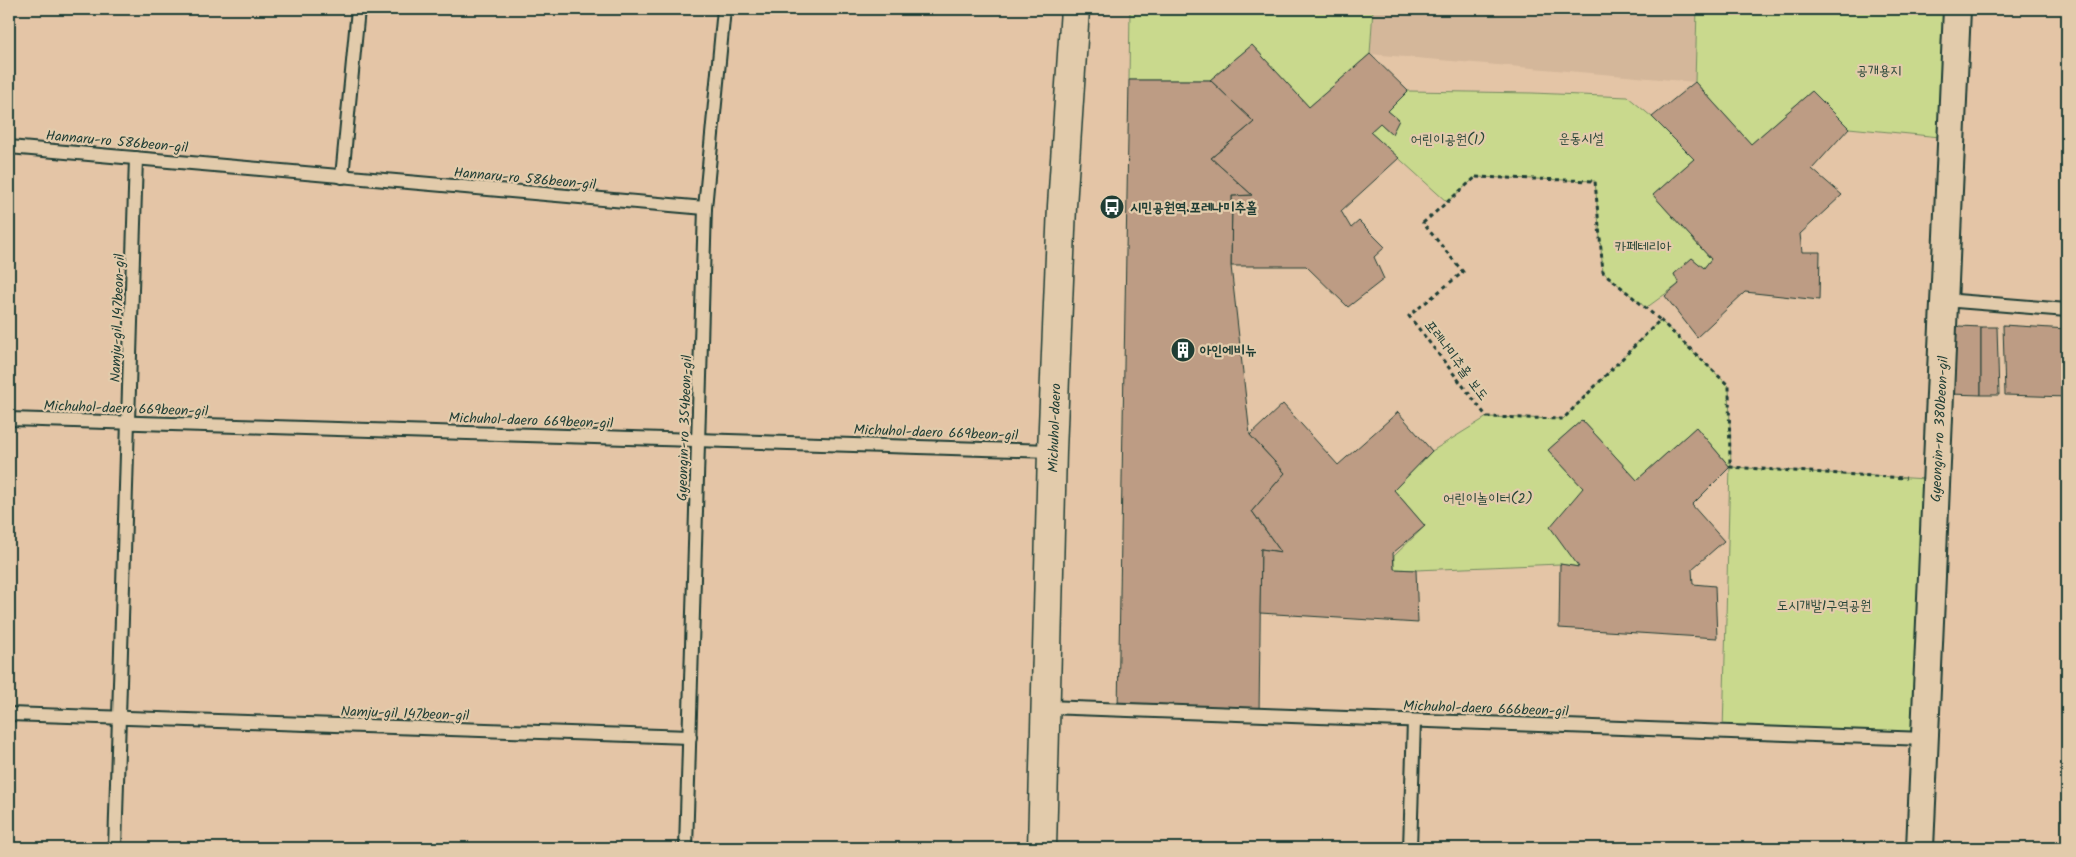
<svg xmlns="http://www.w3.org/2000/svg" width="2076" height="857" viewBox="0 0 2076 857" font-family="Kalam,'Poor Story',sans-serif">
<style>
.built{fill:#d4b79a}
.green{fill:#c9d98d;stroke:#748b60}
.building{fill:#bd9c84;stroke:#1f3d34}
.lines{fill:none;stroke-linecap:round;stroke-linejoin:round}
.service-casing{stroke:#1f3d34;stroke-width:16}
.minor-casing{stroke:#1f3d34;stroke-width:30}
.secondary-casing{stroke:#1f3d34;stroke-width:31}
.path{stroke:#1f3d34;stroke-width:3;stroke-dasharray:4 4;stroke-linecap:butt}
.service{stroke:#e2cbab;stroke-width:12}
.minor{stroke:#e2cbab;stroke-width:26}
.secondary{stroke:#e2cbab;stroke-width:28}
.labels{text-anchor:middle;stroke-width:4.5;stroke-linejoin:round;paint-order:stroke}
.park-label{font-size:14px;fill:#284538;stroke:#e2cbab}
.street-label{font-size:14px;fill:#1f3d34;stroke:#e2cbab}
.poi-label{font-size:14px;font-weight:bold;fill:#1f3d34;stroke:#e2cbab;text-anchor:start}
</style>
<rect width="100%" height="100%" fill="#e4c5a6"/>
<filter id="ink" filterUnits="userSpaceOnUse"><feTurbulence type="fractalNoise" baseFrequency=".02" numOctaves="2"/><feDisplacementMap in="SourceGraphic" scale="10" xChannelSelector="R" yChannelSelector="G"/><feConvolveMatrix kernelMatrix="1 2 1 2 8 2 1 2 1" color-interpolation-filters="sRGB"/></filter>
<g filter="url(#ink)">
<polygon class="built" points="1373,9 1697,9 1695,82 1370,54"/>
<g class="green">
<polygon points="1130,9 1373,9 1370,54 1309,107 1252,45 1210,80 1129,80"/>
<polygon points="1697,9 1945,9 1940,137 1849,128 1812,91 1751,144 1695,82"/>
<polygon points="1408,91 1532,93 1628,97 1652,117 1694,159 1653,195 1711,259 1704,268 1692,258 1674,274 1679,284 1646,308 1603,272 1595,181 1476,177 1447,202 1370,132 1380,123 1391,133 1399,120 1388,111"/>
<polygon points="1660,320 1729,386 1731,467 1926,479 1916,739 1723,732 1730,467 1696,427 1637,480 1582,420 1548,450 1583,488 1579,567 1560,564 1416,570 1394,569 1394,556 1425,526 1394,490 1432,451 1487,417 1563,419"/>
</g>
<g class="building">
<polygon points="1252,45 1309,107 1370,54 1408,91 1388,111 1399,120 1392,134 1380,123 1370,132 1399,158 1341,211 1351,228 1359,221 1385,247 1374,257 1384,279 1348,307 1306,266 1231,266 1232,196 1252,195 1211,158 1254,122 1210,80"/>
<polygon points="1129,80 1210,80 1254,122 1211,158 1252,195 1232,196 1231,266 1250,435 1285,473 1252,511 1281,552 1261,549 1259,715 1118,710"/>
<polygon points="1695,82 1751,144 1812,91 1849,128 1812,169 1842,195 1800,234 1802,252 1820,252 1819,300 1745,292 1697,337 1665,296 1679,284 1674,274 1692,258 1704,268 1711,259 1653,195 1694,159 1652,117"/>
<polygon points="2003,325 2067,329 2067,397 2005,395"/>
<polygon points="1959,326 1981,327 1981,395 1950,394 1951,333"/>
<polygon points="1981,327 1997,327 1999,395 1981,395"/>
<polygon points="1283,404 1338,465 1398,412 1432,451 1394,490 1425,526 1393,553 1394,569 1416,570 1418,623 1260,613 1261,549 1281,552 1252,511 1285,473 1250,435"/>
<polygon points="1582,420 1637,480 1696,427 1730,467 1692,505 1724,541 1692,569 1693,584 1715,586 1717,638 1559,628 1560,564 1579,567 1550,527 1583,488 1548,450"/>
</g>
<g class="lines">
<defs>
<g id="service">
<polyline points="9,147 705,208"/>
<polyline points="342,177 358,9"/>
<polyline points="1944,300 2067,310"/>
<polyline points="9,419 1052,451"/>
<polyline points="1046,707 1925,739"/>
<polyline points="9,714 690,737"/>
<polyline points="115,848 136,158"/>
<polyline points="686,848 705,208 724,9"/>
<polyline points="1410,848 1414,721"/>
</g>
<polyline id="minor" points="1920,848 1957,9"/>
<polyline id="secondary" points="1042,848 1052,451 1062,206 1075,9"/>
</defs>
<use href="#service" class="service-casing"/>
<use href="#minor" class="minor-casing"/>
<use href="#secondary" class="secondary-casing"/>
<g class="path">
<polygon points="1476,177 1595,181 1603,272 1660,320 1563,419 1487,417 1409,316 1463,272 1423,223"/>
<polyline points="1660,320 1729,386 1730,467 1906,478"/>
</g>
<use href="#service" class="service"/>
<use href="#minor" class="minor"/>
<use href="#secondary" class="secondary"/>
</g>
</g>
<defs>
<symbol id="bus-disc" viewBox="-11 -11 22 22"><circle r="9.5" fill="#1f3d34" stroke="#e2cbab"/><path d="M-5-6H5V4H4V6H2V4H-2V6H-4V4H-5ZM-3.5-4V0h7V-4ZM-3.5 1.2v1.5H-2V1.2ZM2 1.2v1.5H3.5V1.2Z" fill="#fff"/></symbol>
<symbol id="building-disc" viewBox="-11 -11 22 22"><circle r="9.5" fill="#1f3d34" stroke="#e2cbab"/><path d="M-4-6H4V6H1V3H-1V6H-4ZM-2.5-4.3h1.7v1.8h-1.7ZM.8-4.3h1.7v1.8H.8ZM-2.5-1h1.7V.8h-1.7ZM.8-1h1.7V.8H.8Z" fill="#fff"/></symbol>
</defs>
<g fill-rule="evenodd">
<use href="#bus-disc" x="1098" y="193" width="28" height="28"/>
<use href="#building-disc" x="1169" y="336" width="28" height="28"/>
</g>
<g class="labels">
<g class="park-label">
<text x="1879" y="75">공개용지</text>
<text x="1581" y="143">운동시설</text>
<text x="1448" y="144">어린이공원(1)</text>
<text x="1643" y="251">카페테리아</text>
<text x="1488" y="503">어린이놀이터(2)</text>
<text x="1824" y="610">도시개발1구역공원</text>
</g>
<g class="street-label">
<text transform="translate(117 141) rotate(5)" y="5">Hannaru-ro 586beon-gil</text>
<text transform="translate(525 178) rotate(5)" y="5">Hannaru-ro 586beon-gil</text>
<text transform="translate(117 318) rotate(-88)" y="5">Namju-gil 147beon-gil</text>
<text transform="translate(1457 360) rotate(53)" y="5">포레나미추홀 보도</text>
<text transform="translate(126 408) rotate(2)" y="5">Michuhol-daero 669beon-gil</text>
<text transform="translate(531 420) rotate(2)" y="5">Michuhol-daero 669beon-gil</text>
<text transform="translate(684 428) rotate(-88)" y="5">Gyeongin-ro 354beon-gil</text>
<text transform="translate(1054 428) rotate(-88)" y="5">Michuhol-daero</text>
<text transform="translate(1939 429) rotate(-87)" y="5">Gyeongin-ro 380beon-gil</text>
<text transform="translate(936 432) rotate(2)" y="5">Michuhol-daero 669beon-gil</text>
<text transform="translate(1486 708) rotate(2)" y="5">Michuhol-daero 666beon-gil</text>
<text transform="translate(405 713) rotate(2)" y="5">Namju-gil 147beon-gil</text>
</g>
<g class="poi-label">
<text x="1130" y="212">시민공원역.포레나미추홀</text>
<text x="1200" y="355">아인에비뉴</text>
</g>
</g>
<rect width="2076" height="857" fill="none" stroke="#e2cbab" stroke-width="30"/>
<rect x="15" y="15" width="2046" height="827" fill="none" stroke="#1f3d34" stroke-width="2" filter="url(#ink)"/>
</svg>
